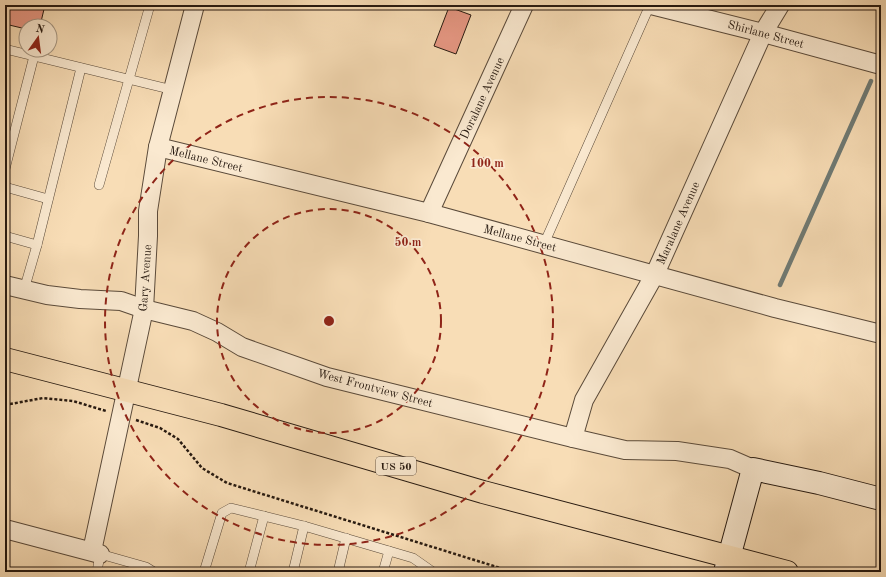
<svg xmlns="http://www.w3.org/2000/svg" width="886" height="577" viewBox="0 0 886 577" font-family="'Old Standard TT',serif">
<style>
.lines{fill:none;stroke-linecap:round;stroke-linejoin:round}
.stream{stroke:#6f7a74;stroke-width:4.5}
.building{fill:#e89884;stroke:#261910}
.lane-casing{stroke:#5a4a3a;stroke-width:10}
.street-casing{stroke:#5a4a3a;stroke-width:20}
.secondary-casing{stroke:#261910;stroke-width:24}
.highway-casing{stroke:#261910;stroke-width:24}
.path{stroke:#261910;stroke-width:2.5;stroke-dasharray:3 2;stroke-linecap:butt}
.lane{stroke:#fae9d0;stroke-width:9}
.street{stroke:#fae9d0;stroke-width:18}
.secondary{stroke:#fae9d0;stroke-width:22}
.highway{stroke:#f8ddb6;stroke-width:22}
.ring{fill:none;stroke:#8f2418;stroke-width:2;stroke-dasharray:7 5}
.labels{text-anchor:middle;stroke-width:3.5;stroke-linejoin:round;paint-order:stroke}
.shield{fill:#fae9d0;stroke:#66574a;stroke-width:1}
.shield-label{font-size:11px;font-weight:bold;fill:#261910}
.street-label{font-size:12px;fill:#261910;stroke:#fae9d0}
.centre{fill:#8f2418;stroke:#fae9d0;stroke-width:2}
.ring-label{font-size:12px;text-anchor:middle;font-weight:bold;fill:#8f2418;stroke:#fae9d0;stroke-width:3.5;stroke-linejoin:round;paint-order:stroke}
</style>
<rect width="100%" height="100%" fill="#f8ddb6"/>
<filter id="stains"><feTurbulence type="fractalNoise" baseFrequency=".005" numOctaves="4"/><feColorMatrix values="0 0 0 0 .2 0 0 0 0 .09 0 0 0 0 .02 0 0 0 .5 -.17"/></filter>
<radialGradient id="worn" r=".72"><stop offset=".6" stop-color="#630" stop-opacity="0"/><stop offset="1" stop-color="#630" stop-opacity=".3"/></radialGradient>
<g class="lines">
<polyline class="stream" points="780,285 871,81"/>
</g>
<g class="building">
<polygon points="5,5 45,5 40,26 26,26 26,29 5,24"/>
<polygon points="449,7 471,15 456,54 434,46"/>
</g>
<g class="lines">
<defs>
<g id="lane">
<polyline points="5,49 173,90"/>
<polyline points="5,169 34,56"/>
<polyline points="99,185 150,5"/>
<polyline points="5,187 48,199"/>
<polyline points="5,236 37,245"/>
<polyline points="544,244 650,5"/>
<polyline points="24,290 37,245 81,68"/>
<polyline points="97,572 100,554 146,567 154,572"/>
<polyline points="204,572 222,513 231,508 304,526 413,558 433,572"/>
<polyline points="249,572 264,516"/>
<polyline points="293,572 304,526"/>
<polyline points="338,572 346,538"/>
<polyline points="383,572 389,551"/>
</g>
<g id="street">
<polyline points="651,5 763,33 881,65"/>
<polyline points="158,147 429,213 775,308 881,334"/>
<polyline points="429,213 524,5"/>
<polyline points="5,285 47,295 80,299 121,301 144,309 193,321 217,332 242,347 327,377 573,438 625,450 677,451 730,459 753,469"/>
<polyline points="573,438 584,400 655,274 763,33 780,5"/>
<polyline points="5,529 100,554"/>
<polyline points="92,551 144,309 148,236 148,211 158,147 195,5"/>
</g>
<polyline id="secondary" points="725,572 753,469 819,483 881,499"/>
<polyline id="highway" points="5,359 221,415 483,492 787,572"/>
</defs>
<use href="#lane" class="lane-casing"/>
<use href="#street" class="street-casing"/>
<use href="#secondary" class="secondary-casing"/>
<use href="#highway" class="highway-casing"/>
<g class="path">
<polyline points="5,405 43,398 73,401 106,411"/>
<polyline points="136,420 160,428 178,439 202,468 227,483 513,572"/>
</g>
<use href="#lane" class="lane"/>
<use href="#street" class="street"/>
<use href="#secondary" class="secondary"/>
<use href="#highway" class="highway"/>
</g>
<g class="ring">
<circle cx="329" cy="321" r="112"/>
<circle cx="329" cy="321" r="224"/>
</g>
<g class="labels">
<rect class="shield" x="376" y="457" width="40" height="18" rx="3"/>
<g class="shield-label">
<text x="396" y="470">US 50</text>
</g>
<g class="street-label">
<text transform="translate(766 34) rotate(15)" y="4">Shirlane Street</text>
<text transform="translate(482 98) rotate(-65)" y="4">Doralane Avenue</text>
<text transform="translate(206 159) rotate(14)" y="4">Mellane Street</text>
<text transform="translate(678 223) rotate(-66)" y="4">Maralane Avenue</text>
<text transform="translate(520 238) rotate(15)" y="4">Mellane Street</text>
<text transform="translate(145 278) rotate(-86)" y="4">Gary Avenue</text>
<text transform="translate(375 388) rotate(15)" y="4">West Frontview Street</text>
</g>
</g>
<circle cx="329" cy="321" r="6" class="centre"/>
<g class="ring-label">
<text x="487" y="167">100 m</text>
<text x="408" y="246">50 m</text>
</g>
<rect width="886" height="577" fill="none" stroke="#f8ddb6" stroke-width="20"/>
<rect x="6" y="6" width="874" height="565" fill="none" stroke="#261910" stroke-width="2"/>
<rect x="10" y="10" width="866" height="557" fill="none" stroke="#261910"/>
<g transform="translate(38 38) rotate(14)"><circle r="19" fill="#fae9d0" stroke="#a59683"/>
<path d="M0-3L7 15L0 10L-7 15Z" fill="#8f2418"/>
<text y="-6" font-size="11" font-weight="bold" text-anchor="middle" fill="#261910">N</text>
</g>
<rect width="100%" height="100%" filter="url(#stains)"/>
<rect width="100%" height="100%" fill="url(#worn)"/>
</svg>
